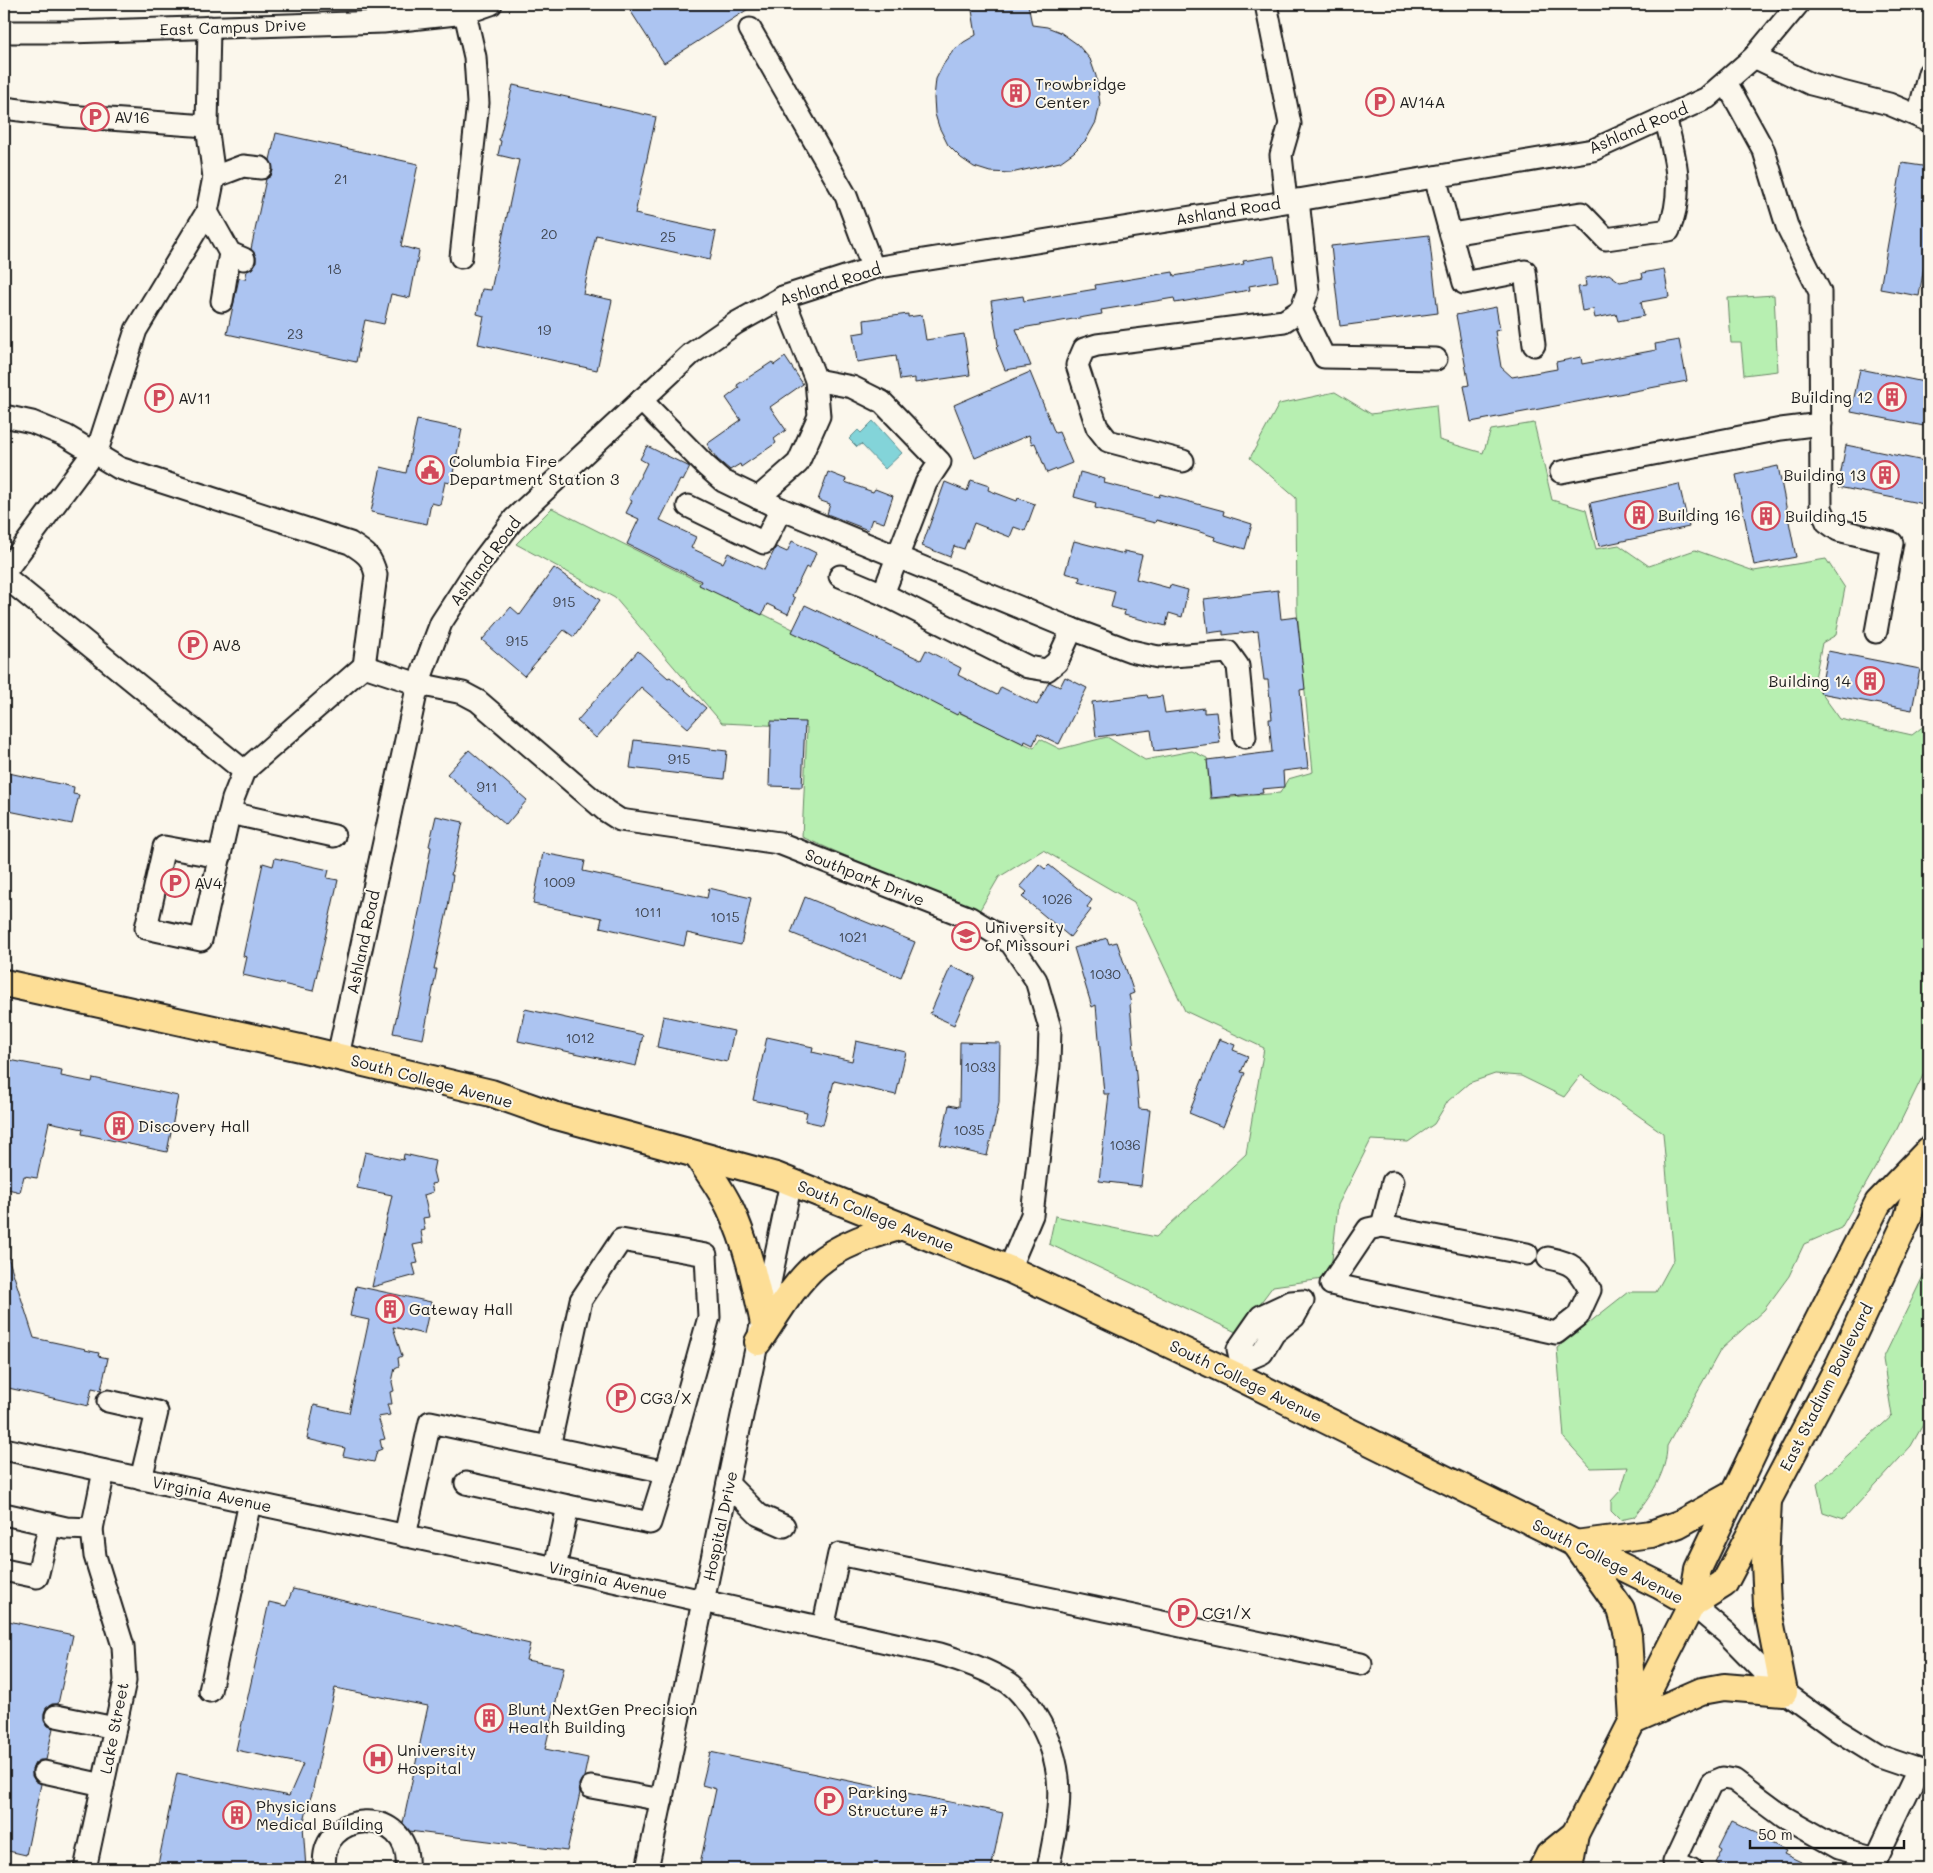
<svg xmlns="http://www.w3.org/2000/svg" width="1933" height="1873" viewBox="0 0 1933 1873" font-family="Mali,sans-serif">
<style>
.green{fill:#b7efb1;stroke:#6a8666}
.water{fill:#83d4d9;stroke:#5a8a8d}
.building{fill:#acc4f1;stroke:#1c1c1c}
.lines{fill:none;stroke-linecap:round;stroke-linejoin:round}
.minor-casing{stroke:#1c1c1c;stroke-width:25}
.major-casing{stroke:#1c1c1c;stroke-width:30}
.minor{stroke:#fbf7ec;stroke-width:21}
.major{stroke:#fdde96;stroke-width:26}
.labels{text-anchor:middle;stroke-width:4;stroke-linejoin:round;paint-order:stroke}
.number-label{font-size:14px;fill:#404651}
.street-label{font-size:16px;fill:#1c1c1c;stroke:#fbf7ec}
.poi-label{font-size:16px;fill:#1c1c1c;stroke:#fbf7ec;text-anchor:start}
</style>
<rect width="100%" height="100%" fill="#fbf7ec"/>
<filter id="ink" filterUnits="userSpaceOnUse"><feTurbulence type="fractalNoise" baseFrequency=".02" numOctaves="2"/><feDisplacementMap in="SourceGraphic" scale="10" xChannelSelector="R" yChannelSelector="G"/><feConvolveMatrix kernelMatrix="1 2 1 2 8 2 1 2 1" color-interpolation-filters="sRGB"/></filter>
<g filter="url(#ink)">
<g class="green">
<polygon points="1774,295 1778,371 1744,375 1741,343 1731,343 1728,298"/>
<path d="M1335,392l36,22 65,-9 3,35 44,13 8,-23 43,-7 18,77 34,10 10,39 23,-4 30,21 46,-16 59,21 72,-12 19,29 -9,47 -14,8 -8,40 26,36 72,16 17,-13v341l-33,68 -55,97 -37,16 -15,32 -25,34 -43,39 -54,97c0,26 -17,52 -33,71l-14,3 -9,-9v-10l10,-11 7,-23 -37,1 -27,-30 -7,-90 71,-56h28l18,-33 -11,-126 -82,-58 -17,22 -43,-21 -26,-2 -26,9 -21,18 -14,23 -26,18 -37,-2 -33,65 -8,73 -57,8 -35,47 -189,-89 6,-28 101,21 90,-83 18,-106 -79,-37 -51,-108 -91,-53 -44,27 -21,36 -176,-76 5,-110 -85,-4 -107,-125 -99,-54 36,-36 406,204 76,36 6,-9 20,10 47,-12 38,23 47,-9 15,7 3,41 70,-6 8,-14 25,-7 -16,-161 -1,-113 -46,-40 29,-54z"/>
<polygon points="1929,1264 1929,1414 1911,1446 1844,1519 1823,1512 1817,1484 1892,1416 1883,1359"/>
</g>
<polygon class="water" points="873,421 902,453 885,469 861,444 857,447 849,439 858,430 861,433"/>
<g class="building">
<polygon points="626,4 756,4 664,63"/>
<polygon points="971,4 1028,4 1032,25 1047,27 1060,32 1077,44 1090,59 1096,76 1100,104 1096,122 1086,140 1074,152 1060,162 1011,173 990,172 974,167 961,158 948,145 939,127 935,114 934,98 936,79 943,65 953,51 964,42 976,35"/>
<polygon points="513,85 656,117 635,214 716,232 710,260 596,235 583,294 612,300 597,370 478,344 484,316 477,314 482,289 491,290 519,160 498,155 501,141 499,140"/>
<polygon points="276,133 418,164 401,246 419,251 410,298 391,294 384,324 365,320 356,362 227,334 239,278 245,279 247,271 252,269 256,263 256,257 251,249 266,179 271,176 273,170 270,160"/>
<polygon points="1902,163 1929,167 1929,238 1919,296 1880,289"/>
<polygon points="1429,235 1438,313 1340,326 1331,246"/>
<polygon points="1274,256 1278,281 1249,286 1250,290 1175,303 1174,298 1101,310 1102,314 1016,329 1031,366 1005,370 996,347 998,345 991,301 1023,296 1024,301 1096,289 1095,285 1173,272 1174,276 1244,264 1243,261"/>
<polygon points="1664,269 1669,297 1641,302 1644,316 1618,321 1616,314 1595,318 1593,309 1582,311 1578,287 1586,286 1585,278 1609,274 1620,282 1643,278 1642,273"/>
<polygon points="1496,307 1500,330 1495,331 1501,367 1512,377 1557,369 1556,362 1581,357 1582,364 1656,350 1655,344 1679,340 1687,381 1471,422 1464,386 1469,385 1456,315"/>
<polygon points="908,314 908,317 922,315 926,340 964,334 970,375 915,383 915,378 900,380 896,356 857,362 853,334 865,332 864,320"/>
<polygon points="785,357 803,384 770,407 786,430 774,439 776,443 741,467 740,464 730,470 717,459 707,444 741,420 726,398 739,388 737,385 772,362 774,365"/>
<polygon points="1860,369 1929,383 1929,427 1851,412"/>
<polygon points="1030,372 1055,433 1059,432 1072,463 1047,473 1035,443 1032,444 1029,435 975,458 954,405"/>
<polygon points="417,420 462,429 451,483 445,482 440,505 431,503 427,524 371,512 381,467 406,473"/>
<polygon points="1846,445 1929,462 1929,505 1838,487"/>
<polygon points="647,446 690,467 683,481 680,480 660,520 696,537 691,548 723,563 728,553 764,570 776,547 787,552 792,541 816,553 809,569 806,567 792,596 795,598 788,614 767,604 762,615 699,585 701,581 627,544 639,519 626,513 632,501 629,499 647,463 640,459"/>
<polygon points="1778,466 1796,557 1754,565 1736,475"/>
<polygon points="828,472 846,479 845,482 873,492 875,489 893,496 884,523 872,519 868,530 827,514 830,504 818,500"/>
<polygon points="1080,472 1105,479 1104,483 1159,497 1160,494 1224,511 1223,515 1252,524 1245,549 1214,540 1215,537 1197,531 1156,520 1155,523 1095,508 1096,503 1074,497"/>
<polygon points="971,480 989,486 988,490 1017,501 1018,498 1035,504 1025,531 1014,527 1010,537 974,523 964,549 954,546 950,557 922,546 945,482 967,491"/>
<polygon points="1679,484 1689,527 1599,546 1590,503"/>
<polygon points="1074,541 1124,554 1124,551 1142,555 1136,579 1169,588 1170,585 1188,590 1182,617 1169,613 1166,626 1124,615 1125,611 1111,607 1115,591 1079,581 1080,577 1065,573"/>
<polygon points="554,568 600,600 574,637 564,630 524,676 482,640 511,607 520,615"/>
<polygon points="1278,590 1281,619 1297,617 1305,689 1300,690 1308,768 1283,771 1284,787 1262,789 1263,793 1211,798 1207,760 1272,752 1269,719 1272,719 1268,680 1264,680 1258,631 1223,635 1223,631 1208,633 1204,599"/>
<polygon points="805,605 921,660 926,650 961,668 958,675 997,695 1001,687 1037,705 1049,682 1060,687 1065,677 1087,688 1059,744 1038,734 1033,745 1025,741 1024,744 959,712 957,715 895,683 895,682 792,632"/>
<polygon points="638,651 668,678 670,677 706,708 688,728 641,687 596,738 577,721"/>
<polygon points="1828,651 1920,669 1912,710 1820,693"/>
<polygon points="1147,695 1148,698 1162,696 1165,713 1204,708 1204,713 1216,712 1220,743 1154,751 1151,730 1096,737 1092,702"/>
<polygon points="771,721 805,722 802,787 769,786"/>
<polygon points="634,740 727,751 724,779 630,768"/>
<polygon points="469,750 527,800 506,825 447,774"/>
<polygon points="4,772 74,787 73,794 79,795 72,824 4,810"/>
<polygon points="436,816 463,822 451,875 453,875 448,907 434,969 437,969 423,1039 393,1033 420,907 431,847 429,846"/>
<polygon points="543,853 585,861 583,871 707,898 709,888 751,898 741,945 687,933 684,946 600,927 602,918 533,904"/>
<polygon points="275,858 329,870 327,878 338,880 313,991 243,975 247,957 243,956 263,863 273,866"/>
<polygon points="1039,864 1045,869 1049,865 1092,900 1087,907 1091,910 1070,937 1022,897 1027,892 1020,886"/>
<polygon points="805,897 915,942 901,977 791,933"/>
<polygon points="1107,938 1109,944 1117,942 1134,993 1129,995 1131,1004 1130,1004 1139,1109 1150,1110 1141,1186 1099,1181 1109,1094 1104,1094 1096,1005 1092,1007 1074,948"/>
<polygon points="951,966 975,977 954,1025 930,1014"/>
<polygon points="525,1009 643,1035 636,1066 518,1041"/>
<polygon points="663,1016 734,1031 727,1062 657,1047"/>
<polygon points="767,1037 813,1047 812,1052 852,1061 856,1041 906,1052 896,1095 834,1081 823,1125 805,1121 807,1112 753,1100"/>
<polygon points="1219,1039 1235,1045 1233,1050 1248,1056 1241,1072 1245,1073 1223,1127 1189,1113"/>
<polygon points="960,1042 1000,1043 999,1103 987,1156 940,1145 949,1105 959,1107"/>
<polygon points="4,1059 62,1070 61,1076 92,1082 93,1078 178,1096 167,1152 82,1134 83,1129 49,1122 37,1178 24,1176 20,1192 4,1188"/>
<polygon points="365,1152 403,1160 404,1154 435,1161 433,1171 436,1183 431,1184 433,1192 424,1195 429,1217 423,1218 425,1230 421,1231 423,1243 413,1245 418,1263 413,1264 416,1275 372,1287 392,1195 357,1188"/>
<polygon points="7,1254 34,1338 86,1349 85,1350 99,1353 98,1356 108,1358 101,1390 92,1388 88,1406 4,1387 4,1255"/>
<polygon points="356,1286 431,1302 424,1334 393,1327 402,1356 398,1358 399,1366 395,1368 392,1382 394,1391 390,1392 392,1404 387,1404 390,1415 378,1417 385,1439 380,1440 382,1449 377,1451 374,1462 343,1456 345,1448 307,1439 314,1405 349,1413 369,1320 350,1316"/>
<polygon points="293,1589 530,1644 526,1660 564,1667 545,1749 588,1758 584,1777 579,1784 580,1793 567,1851 409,1831 403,1823 428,1706 335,1688 313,1788 314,1788 308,1805 303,1825 306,1869 157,1869 177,1773 289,1796 303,1764 236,1750 269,1602 286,1606"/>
<polygon points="4,1620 73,1635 58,1704 52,1704 46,1708 44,1713 44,1720 48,1726 53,1728 46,1760 40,1760 35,1763 32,1770 32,1776 35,1781 41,1784 26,1855 4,1850"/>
<polygon points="710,1752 1003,1813 991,1869 699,1869 716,1789 702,1785"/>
<polygon points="1732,1821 1759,1834 1758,1837 1786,1851 1784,1854 1816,1869 1726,1869 1715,1863 1722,1849 1719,1847"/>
</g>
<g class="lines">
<defs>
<g id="minor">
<polyline points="1266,4 1290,124 1281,155 1286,201"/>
<polyline points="750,29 846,196 873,268"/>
<polyline points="4,32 69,32 383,22 465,13 491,4"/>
<polyline points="1754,57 1811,84 1889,104 1929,121"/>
<polyline points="1726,82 1764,151 1787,226 1820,292 1821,508 1827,522 1838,530 1892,543 1876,632"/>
<polyline points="4,108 67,116 207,126"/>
<polyline points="1918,116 1929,73"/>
<polyline points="214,177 243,166 261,168"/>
<polyline points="1435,177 1464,283 1525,271 1534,345"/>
<polyline points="207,212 230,253 244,259"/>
<path d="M1451,234l130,-21 25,26 63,-9c16,-40 6,-74 -4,-113"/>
<polyline points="461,257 478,103 475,57 465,13"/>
<polyline points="222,301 230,253"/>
<polyline points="1301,310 1324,357 1436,359"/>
<polyline points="816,380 852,387 882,402 940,462 926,483 883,594 840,576"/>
<polyline points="641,400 706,466 723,481 781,509 1072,629 1131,651 1158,657 1228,652 1238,666 1245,737"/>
<path d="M4,416l28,6 34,14 53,32 231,75c16,10 22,14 26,32l-12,91"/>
<polyline points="1183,461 1108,441 1097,427 1077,365 1084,349 1097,345 1284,321 1301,310 1308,291 1298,200"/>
<polyline points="1561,472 1781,429 1821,424"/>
<polyline points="758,498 798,463 819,416 816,380 783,297"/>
<polyline points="688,506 764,543 781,509"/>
<polyline points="4,573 99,445 136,330 207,212 214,177 207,126 209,27"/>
<polyline points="4,576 244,771"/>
<polyline points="883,594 1028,667 1047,670 1057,662 1072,629"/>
<polyline points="230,813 334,836"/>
<polyline points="220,857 164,847 146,928 201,940 228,819 233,799 244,771 364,666 418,684 463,693 478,701 606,811 620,820 779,843 970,918 1011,943 1036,980 1050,1028 1049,1065 1032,1215 1009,1269"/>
<polyline points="338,1056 418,684 441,623 476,569 514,519 691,354 736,323 783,297 873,268 1298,200 1593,150 1707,98 1754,57 1798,4"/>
<polyline points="1382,1226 1393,1182"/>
<path d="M1527,1254l-145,-28 -14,3 -37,55 225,49 22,-17 12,-26c-13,-22 -16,-27 -42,-32"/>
<polyline points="1234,1374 1241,1362 1262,1353 1274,1333 1294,1317 1303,1301 1291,1302 1261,1316 1238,1349 1241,1362"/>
<polyline points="108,1401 157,1412 141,1479"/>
<polyline points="549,1447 581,1300 621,1240 706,1255 709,1317 666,1472 650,1523 568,1506 555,1568"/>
<path d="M4,1449l551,119 385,86c23,7 44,14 64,26 12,6 24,22 31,34 34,55 25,95 13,155"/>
<polyline points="466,1483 568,1506"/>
<polyline points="729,1485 759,1515 784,1526"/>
<polyline points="4,1514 66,1528 92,1529"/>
<polyline points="405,1536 430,1422 666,1472"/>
<polyline points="4,1570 37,1577 50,1524"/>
<polyline points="1692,1604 1726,1633 1784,1692 1837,1730 1879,1756 1929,1773"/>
<polyline points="823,1628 839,1554 1361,1664"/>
<polyline points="210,1691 250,1502"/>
<polyline points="56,1716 115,1728"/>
<polyline points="44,1772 103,1785"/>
<polyline points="591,1787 662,1800"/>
<polyline points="85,1869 125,1681 123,1646 95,1556 92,1529 104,1471"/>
<path d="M325,1869c-9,-60 88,-66 82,0"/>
<polyline points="647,1869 791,1182"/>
<polyline points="1691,1869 1674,1862 1711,1783 1723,1778 1734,1780 1784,1817 1839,1848 1876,1858"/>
<polyline points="1871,1869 1918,1770"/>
</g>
<g id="major">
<polyline points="4,983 309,1050 491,1093 553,1115 776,1176 1009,1269 1239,1377 1659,1585 1692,1604"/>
<path d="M697,1155c11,17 24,34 33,53 17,36 25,73 33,111"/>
<path d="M758,1342c18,-26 34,-56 58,-77 24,-21 56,-30 86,-39"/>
<polyline points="1733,1494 1679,1524 1651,1534 1575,1544 1621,1609 1628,1635 1633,1721 1702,1691 1724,1687 1784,1692 1767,1605 1765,1563 1768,1500"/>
<polyline points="1692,1604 1724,1584 1839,1365 1907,1220 1928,1154"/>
<polyline points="1542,1869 1549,1855 1575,1834"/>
<polyline points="1569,1869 1575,1834 1692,1604 1698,1569 1791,1374 1878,1203 1929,1150"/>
</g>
</defs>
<use href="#minor" class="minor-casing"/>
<use href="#major" class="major-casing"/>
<use href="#minor" class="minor"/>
<use href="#major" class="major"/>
</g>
</g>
<defs>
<symbol id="building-ring" viewBox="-11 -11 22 22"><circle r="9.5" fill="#fbf7ec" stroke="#d1495b" stroke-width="1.5"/><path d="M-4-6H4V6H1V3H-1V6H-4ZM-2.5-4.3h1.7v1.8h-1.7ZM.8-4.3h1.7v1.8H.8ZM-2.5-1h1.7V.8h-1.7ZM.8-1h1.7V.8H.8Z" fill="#d1495b"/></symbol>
<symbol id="parking-ring" viewBox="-11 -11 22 22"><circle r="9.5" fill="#fbf7ec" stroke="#d1495b" stroke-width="1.5"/><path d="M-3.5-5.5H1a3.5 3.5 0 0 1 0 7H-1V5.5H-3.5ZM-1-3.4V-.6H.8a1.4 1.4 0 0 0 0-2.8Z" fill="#d1495b"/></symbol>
<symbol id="civic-ring" viewBox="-11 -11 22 22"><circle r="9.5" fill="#fbf7ec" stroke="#d1495b" stroke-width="1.5"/><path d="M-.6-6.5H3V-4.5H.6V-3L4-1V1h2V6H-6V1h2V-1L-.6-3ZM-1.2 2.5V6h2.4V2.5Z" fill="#d1495b"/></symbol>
<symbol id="university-ring" viewBox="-11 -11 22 22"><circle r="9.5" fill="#fbf7ec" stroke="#d1495b" stroke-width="1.5"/><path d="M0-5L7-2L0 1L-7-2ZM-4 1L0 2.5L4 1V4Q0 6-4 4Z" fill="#d1495b"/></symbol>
<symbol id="hospital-ring" viewBox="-11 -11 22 22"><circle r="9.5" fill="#fbf7ec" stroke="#d1495b" stroke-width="1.5"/><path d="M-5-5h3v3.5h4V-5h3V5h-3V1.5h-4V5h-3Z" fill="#d1495b"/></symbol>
</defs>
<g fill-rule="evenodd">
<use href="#building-ring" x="1000" y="77" width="32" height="32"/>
<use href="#parking-ring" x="1364" y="86" width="32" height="32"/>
<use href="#parking-ring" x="79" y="101" width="32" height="32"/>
<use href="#building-ring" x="1876" y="381" width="32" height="32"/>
<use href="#parking-ring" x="143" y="382" width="32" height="32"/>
<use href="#civic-ring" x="414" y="454" width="32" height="32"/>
<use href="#building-ring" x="1869" y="459" width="32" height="32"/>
<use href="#building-ring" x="1623" y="499" width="32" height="32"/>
<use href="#building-ring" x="1750" y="500" width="32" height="32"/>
<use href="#parking-ring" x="177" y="629" width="32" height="32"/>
<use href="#building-ring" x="1854" y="665" width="32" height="32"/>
<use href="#parking-ring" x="159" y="867" width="32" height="32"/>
<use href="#university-ring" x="950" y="920" width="32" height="32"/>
<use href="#building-ring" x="103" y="1110" width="32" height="32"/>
<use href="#building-ring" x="374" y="1293" width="32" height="32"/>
<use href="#parking-ring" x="605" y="1382" width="32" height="32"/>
<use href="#parking-ring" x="1167" y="1597" width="32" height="32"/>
<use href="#building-ring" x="473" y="1702" width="32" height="32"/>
<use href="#hospital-ring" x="362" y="1743" width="32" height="32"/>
<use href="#parking-ring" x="813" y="1785" width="32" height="32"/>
<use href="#building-ring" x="221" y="1799" width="32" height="32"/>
</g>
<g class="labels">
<g class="number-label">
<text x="341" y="184">21</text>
<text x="549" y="239">20</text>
<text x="668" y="242">25</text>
<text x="334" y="274">18</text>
<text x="544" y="335">19</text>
<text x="295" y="339">23</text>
<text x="564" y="607">915</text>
<text x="517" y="646">915</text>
<text x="679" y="764">915</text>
<text x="487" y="792">911</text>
<text x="559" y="887">1009</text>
<text x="1057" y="904">1026</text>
<text x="648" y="917">1011</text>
<text x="725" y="922">1015</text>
<text x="853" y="942">1021</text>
<text x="1105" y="979">1030</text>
<text x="580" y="1043">1012</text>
<text x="980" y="1072">1033</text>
<text x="969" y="1135">1035</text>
<text x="1125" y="1150">1036</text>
</g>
<g class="street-label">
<text transform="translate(233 27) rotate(-2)" y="6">East Campus Drive</text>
<text transform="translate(1638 128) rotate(-23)" y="6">Ashland Road</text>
<text transform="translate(1228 211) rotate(-9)" y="6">Ashland Road</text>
<text transform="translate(830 284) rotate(-18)" y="6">Ashland Road</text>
<text transform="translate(485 561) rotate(-53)" y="6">Ashland Road</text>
<text transform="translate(865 877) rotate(22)" y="6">Southpark Drive</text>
<text transform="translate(363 942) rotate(-78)" y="6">Ashland Road</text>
<text transform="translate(432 1081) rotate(15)" y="6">South College Avenue</text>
<text transform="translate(876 1216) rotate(22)" y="6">South College Avenue</text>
<text transform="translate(1246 1381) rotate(26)" y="6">South College Avenue</text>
<text transform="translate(1826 1387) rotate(-63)" y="6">East Stadium Boulevard</text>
<text transform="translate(212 1494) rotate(12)" y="6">Virginia Avenue</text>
<text transform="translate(720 1526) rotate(-78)" y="6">Hospital Drive</text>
<text transform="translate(1608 1561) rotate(27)" y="6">South College Avenue</text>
<text transform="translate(608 1580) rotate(13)" y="6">Virginia Avenue</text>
<text transform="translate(114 1728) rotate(-79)" y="6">Lake Street</text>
</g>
<g class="poi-label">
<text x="1035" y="90">Trowbridge<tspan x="1035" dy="18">Center</tspan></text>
<text x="1399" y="108">AV14A</text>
<text x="114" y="123">AV16</text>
<text x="1873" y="403" text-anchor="end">Building 12</text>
<text x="178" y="404">AV11</text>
<text x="449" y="467">Columbia Fire<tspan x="449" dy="18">Department Station 3</tspan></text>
<text x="1866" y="481" text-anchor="end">Building 13</text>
<text x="1658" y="521">Building 16</text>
<text x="1785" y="522">Building 15</text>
<text x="212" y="651">AV8</text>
<text x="1851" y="687" text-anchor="end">Building 14</text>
<text x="194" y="889">AV4</text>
<text x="985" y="933">University<tspan x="985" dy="18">of Missouri</tspan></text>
<text x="138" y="1132">Discovery Hall</text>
<text x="409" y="1315">Gateway Hall</text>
<text x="640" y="1404">CG3/X</text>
<text x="1202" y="1619">CG1/X</text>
<text x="508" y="1715">Blunt NextGen Precision<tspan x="508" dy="18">Health Building</tspan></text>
<text x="397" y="1756">University<tspan x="397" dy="18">Hospital</tspan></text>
<text x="848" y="1798">Parking<tspan x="848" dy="18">Structure #7</tspan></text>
<text x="256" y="1812">Physicians<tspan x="256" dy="18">Medical Building</tspan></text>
</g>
</g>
<rect width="1933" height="1873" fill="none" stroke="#fbf7ec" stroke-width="20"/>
<rect x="10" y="10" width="1913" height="1853" fill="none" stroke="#1c1c1c" stroke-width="2" filter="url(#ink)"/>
<path d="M1750 1840v8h154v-8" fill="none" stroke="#1c1c1c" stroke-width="2.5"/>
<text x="1758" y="1840" font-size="15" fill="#1c1c1c" stroke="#fbf7ec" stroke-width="4" paint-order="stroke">50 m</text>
</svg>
